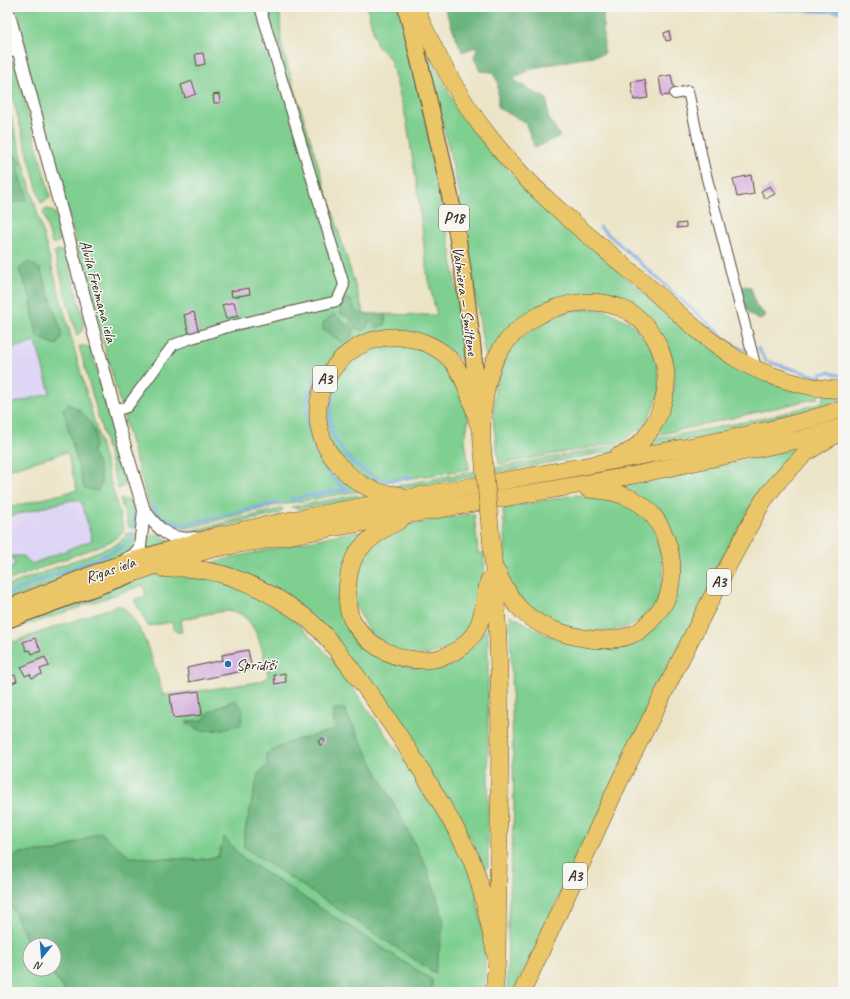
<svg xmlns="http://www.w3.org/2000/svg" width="850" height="999" viewBox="0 0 850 999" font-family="Caveat,sans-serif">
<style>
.built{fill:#dfd5f5}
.green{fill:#7ecf90;stroke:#5c7c57;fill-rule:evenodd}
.forest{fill:#66b27a;stroke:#506e4c}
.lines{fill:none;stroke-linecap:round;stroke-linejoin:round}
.stream{stroke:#77a9e3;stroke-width:3}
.building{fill:#d7b0de}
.minor-casing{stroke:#564637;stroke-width:12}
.tertiary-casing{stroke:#564637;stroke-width:14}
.primary-casing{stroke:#564637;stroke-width:18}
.trunk-casing{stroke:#564637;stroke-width:18}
.minor{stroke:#fff;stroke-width:10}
.tertiary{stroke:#fff;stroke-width:12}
.primary{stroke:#ebc669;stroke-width:16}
.trunk{stroke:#ebc669;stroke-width:17}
.trunk-bridge-casing{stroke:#564637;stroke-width:18;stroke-linecap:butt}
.trunk-bridge{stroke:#ebc669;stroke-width:17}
.poi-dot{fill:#1f6fb2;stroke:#f6f6f2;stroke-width:1.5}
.labels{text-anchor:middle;stroke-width:3;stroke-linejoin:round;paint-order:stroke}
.shield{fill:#f6f6f2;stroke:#73675e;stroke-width:1}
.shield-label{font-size:15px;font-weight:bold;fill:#3b2a1e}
.street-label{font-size:16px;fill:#3b2a1e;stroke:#f6f6f2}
.poi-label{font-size:16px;fill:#3b2a1e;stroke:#f6f6f2;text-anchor:start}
</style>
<rect width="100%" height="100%" fill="#f6f6f2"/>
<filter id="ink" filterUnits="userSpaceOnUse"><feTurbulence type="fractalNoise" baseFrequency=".025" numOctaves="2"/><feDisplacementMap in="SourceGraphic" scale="8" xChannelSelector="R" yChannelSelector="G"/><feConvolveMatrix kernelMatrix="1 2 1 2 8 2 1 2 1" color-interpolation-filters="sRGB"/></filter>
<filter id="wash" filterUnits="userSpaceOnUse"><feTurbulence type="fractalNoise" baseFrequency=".012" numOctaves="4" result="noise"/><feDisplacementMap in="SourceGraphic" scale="16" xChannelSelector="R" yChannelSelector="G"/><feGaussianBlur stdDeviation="0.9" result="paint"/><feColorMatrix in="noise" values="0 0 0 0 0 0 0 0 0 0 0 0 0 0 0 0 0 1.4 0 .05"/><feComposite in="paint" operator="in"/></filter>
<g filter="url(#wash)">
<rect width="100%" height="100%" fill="#ece4c7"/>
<g class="built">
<polygon points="45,339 74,446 7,466 7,349"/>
<polygon points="86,493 100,537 7,574 7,515"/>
</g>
<g class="green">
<polygon points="17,7 280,7 281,44 364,314 437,315 428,280 417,186 406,118 390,59 377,46 367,7 397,7 407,31 451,252 467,364 433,339 347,346 311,416 359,491 273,506 184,529 157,520 149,505 131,443 33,86"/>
<path d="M425,48l29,54 31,43 48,52 161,139 125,58 -1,4 -164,38c23,-38 31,-73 0,-110 -7,-8 -17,-15 -26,-22l-105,13 -38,39 -25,-159z"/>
<polygon points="7,57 14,61 49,192 50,198 41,203 7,77"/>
<path d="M7,102l116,425v5l-11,9 -105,40v-11l8,-4 -3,-10h11l9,8 60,-24 -10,-37 -5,-3h-6l-64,17v-9l70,-18 -10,-38 -60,18v-65l43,-12 -14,-51 -29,7v-145l18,-4 -6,-28 1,-11c-16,-14 -13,-40 -13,-59zM19,269h21l20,58 -22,10 -8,-41zM69,404c11,6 27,19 25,33 0,5 -3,11 -2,16 2,11 11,19 9,33l-15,2 -22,-79z"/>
<polygon points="47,209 51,210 55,213 61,237 60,241 52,244 43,211"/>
<polygon points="59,251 64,252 68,260 83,319 84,328 77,336 54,252"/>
<polygon points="574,310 605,310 631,323 654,351 661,390 643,430 638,430 622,442 499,464 493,420 495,385 502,358 518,340 546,319"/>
<polygon points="400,344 429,351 447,365 460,388 469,417 465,440 469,469 388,482 381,483 375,479 368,482 331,447 324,412 328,389 342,367 353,358 374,347"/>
<polygon points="79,346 86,346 91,349 126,478 125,485 118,489"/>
<polygon points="824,394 843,397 843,399 810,411 744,429 648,447 650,440 765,418 818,404 823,400"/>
<polygon points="628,444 619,450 411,488 383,488"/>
<polygon points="795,448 796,451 754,500 734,537 513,992 507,992 508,917 514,807 510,615 547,635 631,643 678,585 679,559 667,526 629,489 622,486 622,482 693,472"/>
<polygon points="356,495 361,497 365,495 368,498 299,509 291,507"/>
<path d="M575,495c25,1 49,3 69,19 10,9 15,26 17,39 15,77 -56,94 -114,66 -6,-3 -16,-6 -21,-11 -14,-12 -24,-40 -25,-57h5l-3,-43z"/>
<polygon points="120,499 132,501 137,509 140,530 129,527"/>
<polygon points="283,508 279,514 207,530 182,533"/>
<polygon points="474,513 478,553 484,553 485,588 476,621 451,647 427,655 407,654 384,643 367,629 354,601 357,569 367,551 384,536 408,525"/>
<polygon points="363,531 353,548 355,637 386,661 414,668 447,664 474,647 488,626 488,867 485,870 471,839 327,630 214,563 217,561 340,534"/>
<polygon points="127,533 139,535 130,550 122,556 7,601 7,586 115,545 124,538"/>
<polygon points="158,534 169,540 169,543 146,551 147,537"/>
<path d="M170,573l28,1 37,11 30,14 34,25 32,34 111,155 30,59 13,69v51h-53v-12l-191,-123 -17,-20 -6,20 -22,3 -66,-3 -30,-25 -43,19 -38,2 -12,11v-220l112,-39c24,15 36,63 44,90l36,-4 58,-9 11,-5c-3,-21 -12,-67 -40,-66 -16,1 -33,6 -48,9l2,12h-5l-4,-3 -1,-7 -24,4 -14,-26 12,-5 -3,-10 -106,37 -30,7v-3l135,-50zM235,700l7,19c-23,15 -31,14 -55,2l16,-1 16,-14zM344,709l82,157 11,32 -2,75 -191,-126v-11l14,-62 10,-9 -2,-11 26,-13 43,-11z"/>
<polygon points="7,896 30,946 30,969 48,969 66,992 7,992"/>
</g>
<g class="forest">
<polygon points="444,7 600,7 603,12 604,54 532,68 513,79 528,89 547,99 548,117 560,136 535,148 525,122 498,108 498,82 492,72 480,71 474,58 478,46 462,52"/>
<polygon points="708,7 843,7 843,12"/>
<path d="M7,126c7,11 -3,21 13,35 -2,12 -2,20 7,30l-1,9 -19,4z"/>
<polygon points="29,262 40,269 60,327 62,335 57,345 37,337 30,296 19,269"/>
<path d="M746,286l5,2 5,18 10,9 -5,5c-16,-4 -16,-17 -20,-32z"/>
<polygon points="345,299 350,299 357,313 385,315 386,324 377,328 370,321 364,331 355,328 351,338 341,343 335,337 323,330 323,323 334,314 348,326 352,319 341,314 340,307"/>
<path d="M69,404c18,9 33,28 23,48 6,12 13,26 6,39l-14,-3 -21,-79z"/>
<path d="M235,700l8,9 -2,16c-18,3 -40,12 -55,-3l17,-2 6,-8z"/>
<polygon points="332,709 344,709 426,866 437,898 444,922 435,973 244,847 244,836 258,774 268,765 266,754 292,741 335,730"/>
<polygon points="100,832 130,857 196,860 218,857 224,837 241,857 432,980 432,992 66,992 48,969 54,969 54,945 30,946 7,896 7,864 19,853 57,851"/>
</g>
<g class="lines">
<g class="stream">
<polyline points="708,7 843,12"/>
<polyline points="600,227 730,343 744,350"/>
<polyline points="758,348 766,361 819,377 821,374 829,372 843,376"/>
<path d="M339,380c-4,10 -9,22 -9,33 -1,31 26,59 55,67 7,2 20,-2 27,-3"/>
<path d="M290,500l10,-3 49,-8c-26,-7 -46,-64 -42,-88 2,-10 6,-19 11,-29"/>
<polyline points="152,504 161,517 183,525 279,502"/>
<polyline points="134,526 134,515"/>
<polyline points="7,594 103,556 128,544 132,533"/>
</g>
</g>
<g id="blocks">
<g class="building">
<polygon points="669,31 671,40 666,41 664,33"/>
<polygon points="203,53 205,64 197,66 195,54"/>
<polygon points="671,75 675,94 662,96 659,77"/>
<polygon points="645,80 648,98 634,100 631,82"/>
<polygon points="192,81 196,94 185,98 181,85"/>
<polygon points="219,94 220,103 214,103 213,95"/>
<polygon points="751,175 754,194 737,197 733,179"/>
<polygon points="770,186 775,194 765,199 761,191"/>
<polygon points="686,223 686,227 677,228 677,224"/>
<polygon points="249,288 250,294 232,297 231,291"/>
<polygon points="234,302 238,316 226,319 222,305"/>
<polygon points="194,312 199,334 190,337 184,315"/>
<polygon points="35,638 41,651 32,654 30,650 27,651 23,642"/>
<polygon points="248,650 252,669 189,682 187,668 223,660 222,655"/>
<polygon points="7,657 11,666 7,668"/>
<polygon points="45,657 49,666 40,669 42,674 32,678 30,674 25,676 21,667"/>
<polygon points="285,673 286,682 275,684 274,675"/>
<polygon points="15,675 17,681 7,685 7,678"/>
<polygon points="199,691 202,715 173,718 170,695"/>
<polygon points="323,738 325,742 320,745 318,741"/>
</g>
</g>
</g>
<g filter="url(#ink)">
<use href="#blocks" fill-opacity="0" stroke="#564637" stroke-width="1"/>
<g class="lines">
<defs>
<g id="minor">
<polyline points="7,53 19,49"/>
<polyline points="675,94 688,91 704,167 756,368"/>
<polyline points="115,411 127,407 173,345 189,339 231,326 337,301 344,285 260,7"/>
</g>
<g id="tertiary">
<polyline points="7,7 119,427 144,510 140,547 134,555 124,560"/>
<path d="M144,510c14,19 26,32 51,28"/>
</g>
<g id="primary">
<path d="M406,7c17,70 35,139 48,210 12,65 19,130 25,195"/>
<polyline points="7,608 108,568 215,536"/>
<polyline points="7,620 134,573"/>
</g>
<g id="trunk">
<path d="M415,7c20,46 42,89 73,128 43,56 100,100 153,145 31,27 61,57 96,79 30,18 70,30 106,31"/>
<path d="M482,443c-2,-23 4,-69 16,-89 34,-59 136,-78 163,-2 7,19 7,37 0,56 -7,20 -21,42 -43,48"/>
<path d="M399,495c-25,-1 -43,-11 -60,-30 -55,-59 6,-148 81,-124 15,5 30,15 38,29 11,17 16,40 22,59"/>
<path d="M400,520c-14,8 -28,15 -39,28 -8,9 -12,22 -13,34 -2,12 -1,31 6,41 24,40 89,53 119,12 11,-15 11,-37 16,-55"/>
<path d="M215,536c128,-28 258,-49 386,-73 82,-15 163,-28 242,-54"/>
<path d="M492,548c13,137 6,275 5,412l-3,32"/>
<path d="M164,569c49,-6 101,18 140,47 22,17 38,41 55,63 29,39 56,79 80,121 12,21 25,41 34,64 11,28 17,66 24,96"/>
<path d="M497,572c16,35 31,51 69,62 22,6 43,9 65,1 9,-3 18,-12 24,-19 5,-6 11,-14 14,-23 9,-33 -4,-78 -37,-94 -14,-7 -28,-9 -44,-10"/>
<polyline points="134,573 165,562 212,549 640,474 802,439 843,427"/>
<polyline points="522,992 621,778 725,571 763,501 780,479 807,452 833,436"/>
</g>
</defs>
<use href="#minor" class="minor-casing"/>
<use href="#tertiary" class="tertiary-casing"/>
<use href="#primary" class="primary-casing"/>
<use href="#trunk" class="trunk-casing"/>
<use href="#minor" class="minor"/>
<use href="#tertiary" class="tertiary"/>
<use href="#primary" class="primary"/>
<use href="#trunk" class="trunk"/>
<defs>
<polyline id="trunk-bridge" points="482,443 492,548"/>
</defs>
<use href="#trunk-bridge" class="trunk-bridge-casing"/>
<use href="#trunk-bridge" class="trunk-bridge"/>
</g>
</g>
<circle class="poi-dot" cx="228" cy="664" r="4"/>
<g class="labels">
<g class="shield">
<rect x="439" y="205" width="30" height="26" rx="3"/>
<rect x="313" y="366" width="24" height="26" rx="3"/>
<rect x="707" y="569" width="24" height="26" rx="3"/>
<rect x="563" y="863" width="24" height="26" rx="3"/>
</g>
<g class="shield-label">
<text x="454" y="223">P18</text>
<text x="325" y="384">A3</text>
<text x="719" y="587">A3</text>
<text x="575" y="881">A3</text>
</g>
<g class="street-label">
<text transform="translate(99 291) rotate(75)" y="6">Alvila Freimaņa iela</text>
<text transform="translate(466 301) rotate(82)" y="6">Valmiera — Smiltene</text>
<text transform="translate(110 569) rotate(-19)" y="6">Rīgas iela</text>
</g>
<g class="poi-label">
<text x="236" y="670">Sprīdīši</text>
</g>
</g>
<rect width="850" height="999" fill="none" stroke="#f6f6f2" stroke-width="24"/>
<g transform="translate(42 957) rotate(197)"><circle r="19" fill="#f6f6f2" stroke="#aba49d"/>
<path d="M0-3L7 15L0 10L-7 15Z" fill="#1f6fb2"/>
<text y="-6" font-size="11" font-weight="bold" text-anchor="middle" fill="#3b2a1e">N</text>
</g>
</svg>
